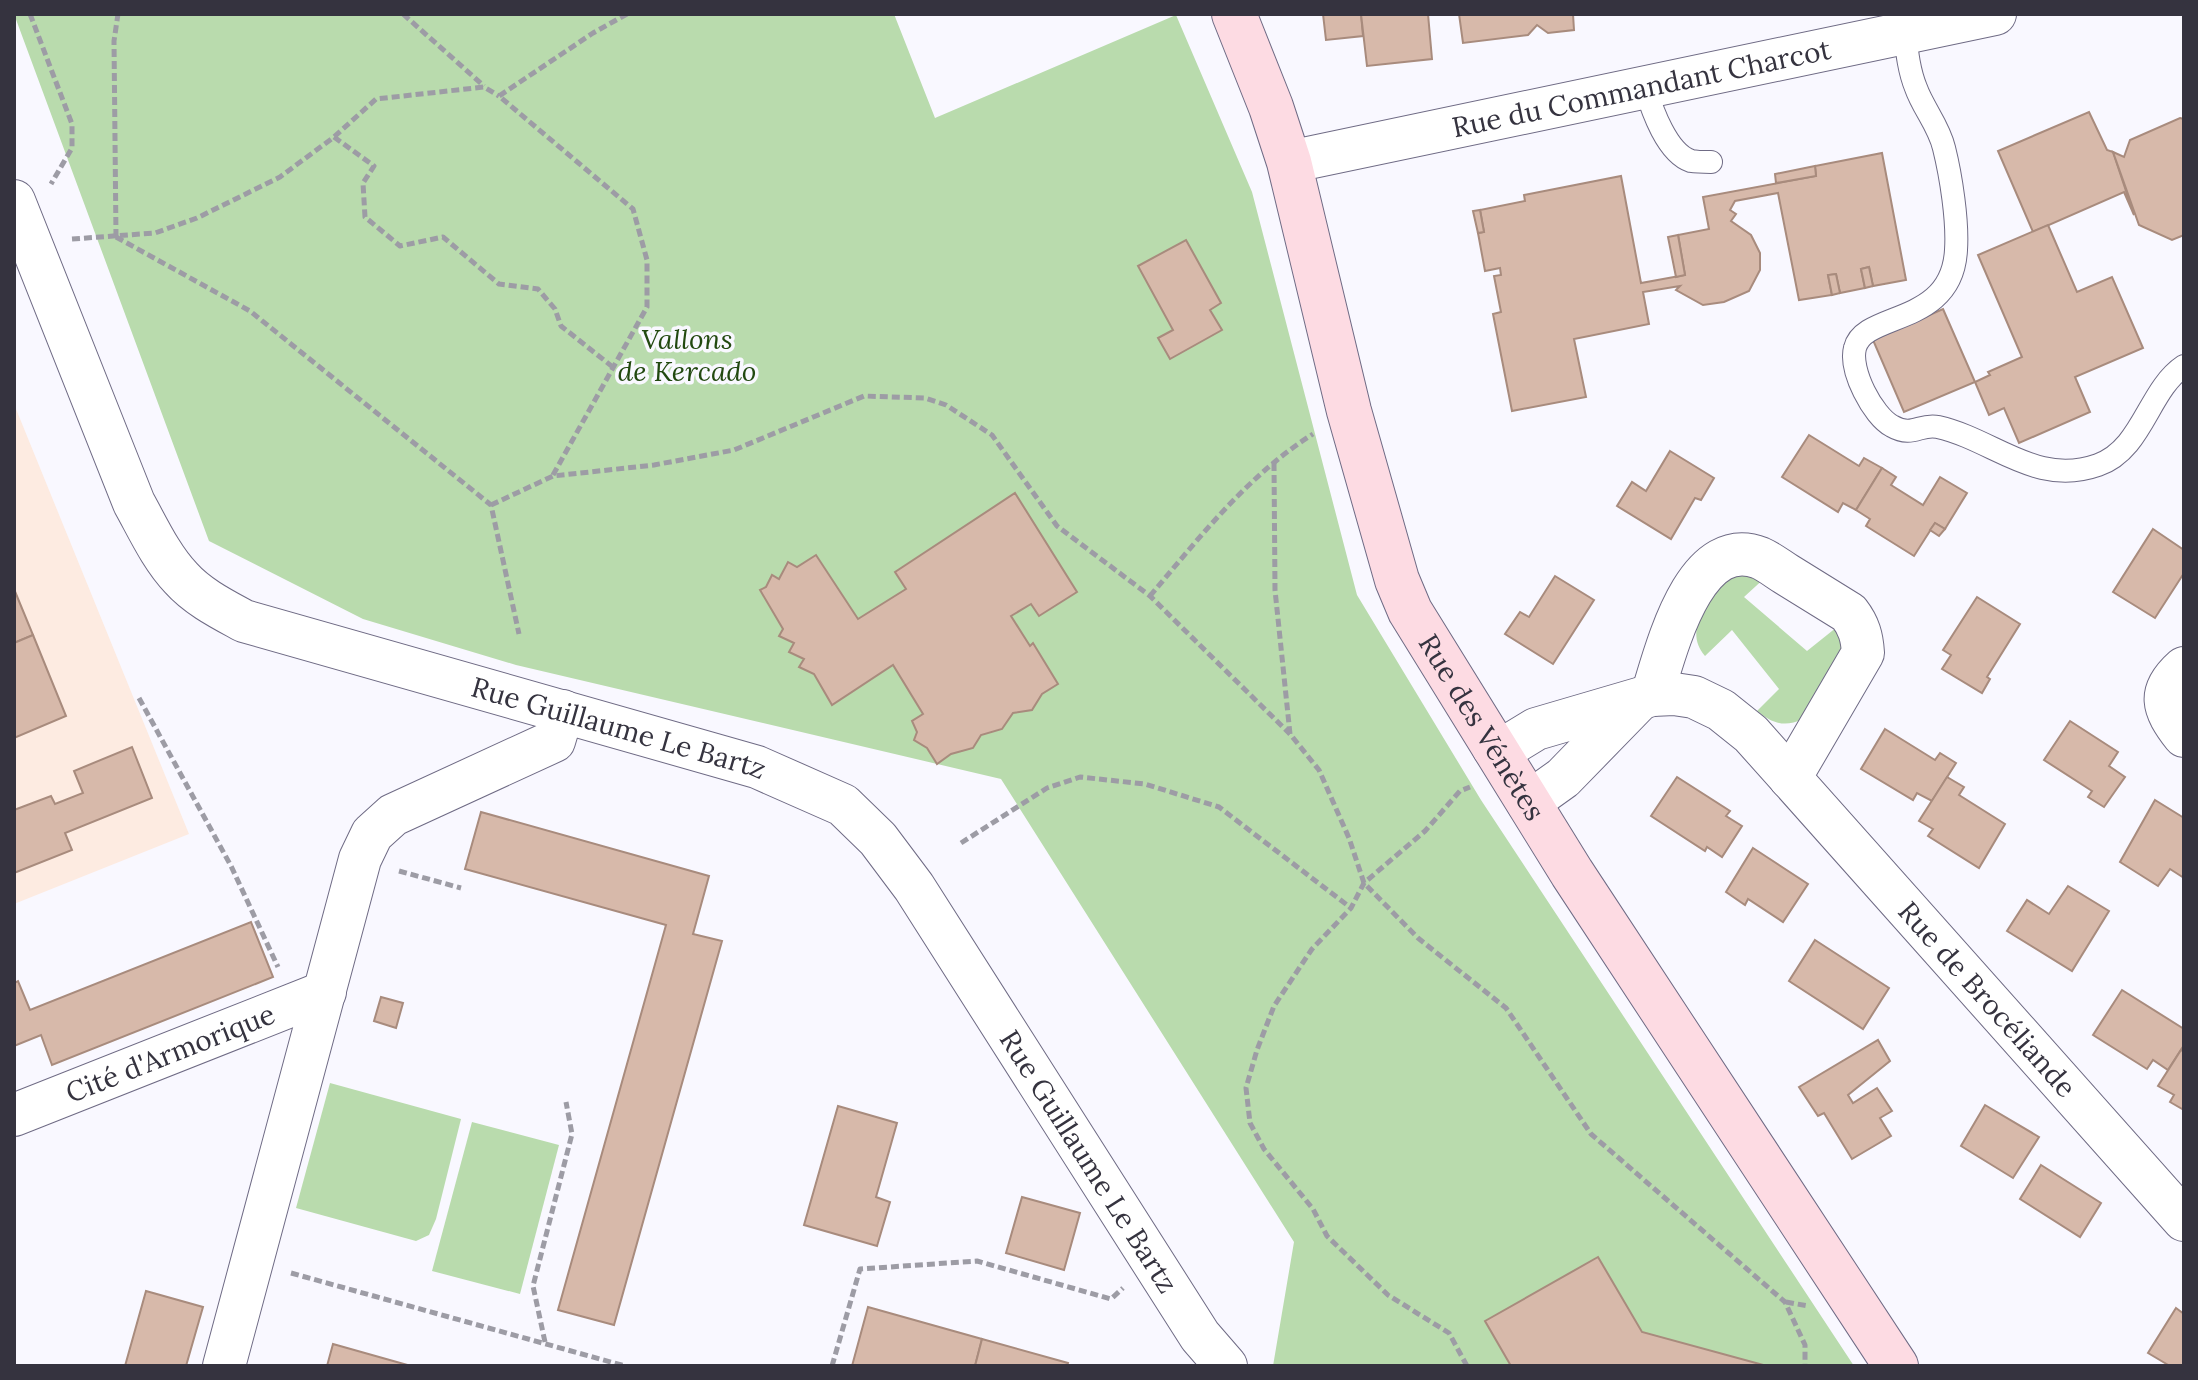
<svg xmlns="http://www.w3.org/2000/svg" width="2198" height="1380" viewBox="0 0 2198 1380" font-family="Lora,serif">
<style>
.education{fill:#fdebe1}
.green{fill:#b9dbad}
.building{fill:#d7b9aa;stroke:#a88b7d;stroke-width:2}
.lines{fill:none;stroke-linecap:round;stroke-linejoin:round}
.lane-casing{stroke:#6f6b85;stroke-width:24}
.street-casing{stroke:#6f6b85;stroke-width:44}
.secondary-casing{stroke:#6f6b85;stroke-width:46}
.path{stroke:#9d9ca5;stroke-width:5;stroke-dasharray:8 4;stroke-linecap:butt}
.lane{stroke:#fff;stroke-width:22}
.street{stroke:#fff;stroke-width:42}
.secondary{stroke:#fddbe3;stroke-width:44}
.labels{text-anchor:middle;stroke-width:7;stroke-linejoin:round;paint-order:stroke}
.street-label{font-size:28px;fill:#35333f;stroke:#f9f8ff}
.park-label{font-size:28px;font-style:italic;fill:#224910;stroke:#f9f8ff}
</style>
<rect width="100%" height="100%" fill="#f9f8ff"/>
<polygon class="education" points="14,404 189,834 14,904"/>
<g class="green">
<polygon points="14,14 894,14 935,118 1176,15 1252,192 1357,595 1481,800 1854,1366 1273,1366 1294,1242 1001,779 516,665 363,619 209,541"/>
<path d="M1731,575h37l-24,22 63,54 30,-24 10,20 -44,72c-19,9 -31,4 -46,-8l22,-22 -47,-59 -27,26c-24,-28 7,-60 26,-81z"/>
<polygon points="330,1083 461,1119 436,1219 429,1235 416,1241 296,1208"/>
<polygon points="472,1122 559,1145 520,1294 432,1271"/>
</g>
<g class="building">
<polygon points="1323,14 1361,14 1363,36 1326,40"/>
<polygon points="1361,14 1428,14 1432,59 1367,66"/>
<polygon points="1459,14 1573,14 1574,30 1548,33 1537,25 1528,35 1463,43"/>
<polygon points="2089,112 2107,150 2113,152 2134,215 2124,192 2033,232 1998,151"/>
<polygon points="2180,118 2184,119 2184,235 2172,240 2139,225 2113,152 2124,157 2130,140"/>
<polygon points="1882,153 1906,280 1873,286 1869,267 1861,269 1865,288 1840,293 1836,274 1828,275 1832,295 1799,300 1778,193 1735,201 1730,210 1736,214 1731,221 1751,235 1760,253 1760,270 1749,291 1724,302 1703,305 1676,290 1680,286 1643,292 1649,324 1574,339 1586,397 1512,411 1493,314 1501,312 1494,276 1501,275 1500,268 1485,271 1478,233 1484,232 1480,210 1525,201 1524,195 1621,176 1641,283 1685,275 1678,235 1709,229 1703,197 1816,176 1815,166"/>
<polygon points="1815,166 1816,176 1776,183 1775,174"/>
<polygon points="1480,210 1484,232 1478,233 1473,211"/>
<polygon points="2048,225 2077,292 2112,277 2143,348 2075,377 2090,412 2019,443 2004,408 1989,415 1975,382 1990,375 1988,372 2022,357 1978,255"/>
<polygon points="1678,235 1685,275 1676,277 1668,237"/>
<polygon points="1186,240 1221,303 1210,310 1222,330 1170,359 1158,338 1173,330 1138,266"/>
<polygon points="1869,267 1873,286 1865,288 1861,269"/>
<polygon points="1836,274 1840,293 1832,295 1828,275"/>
<polygon points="1943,309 1975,382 1904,412 1873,340"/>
<polygon points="1809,435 1859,466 1864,458 1882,468 1856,510 1843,503 1838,512 1782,477"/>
<polygon points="1670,451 1714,478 1701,500 1695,498 1671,539 1617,506 1632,482 1646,491"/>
<polygon points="1882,468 1896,477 1891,485 1923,505 1940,477 1967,493 1945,529 1935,523 1914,556 1866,526 1870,519 1856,510"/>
<polygon points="1015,493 1077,592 1039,616 1031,604 1011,616 1030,646 1033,643 1058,684 1042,694 1032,710 1013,713 1002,729 981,735 973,748 951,754 937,764 927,748 914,740 917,732 912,721 923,714 893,665 832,705 814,674 799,667 804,659 789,652 794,643 779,636 783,629 760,590 766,587 772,575 779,579 788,562 797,567 816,555 858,619 906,589 895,572"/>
<polygon points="1935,523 1945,529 1939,536 1930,530"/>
<polygon points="2153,529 2184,550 2184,573 2155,618 2113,592"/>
<polygon points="1555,576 1594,600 1553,664 1505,634 1520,612 1529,617"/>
<polygon points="14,589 33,635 14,643"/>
<polygon points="1977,597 2020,624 1987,677 1990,679 1982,693 1942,669 1951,655 1943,650"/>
<polygon points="33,635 66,716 14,738 14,643"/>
<polygon points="2070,721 2118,752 2109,766 2125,777 2104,807 2088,797 2092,791 2044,760"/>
<polygon points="1885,729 1935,760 1940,753 1956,763 1932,801 1917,793 1913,800 1861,769"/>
<polygon points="132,747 152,798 65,833 72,850 14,873 14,810 51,796 55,804 83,793 74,771"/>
<polygon points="1677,777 1730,811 1726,816 1742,826 1722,857 1707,847 1705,851 1651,816"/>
<polygon points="1947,777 1964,787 1959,795 2005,824 1979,868 1928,836 1933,829 1919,821"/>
<polygon points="2155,800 2184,818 2184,878 2170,869 2158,886 2120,862"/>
<polygon points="481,812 709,876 693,934 722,941 614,1325 558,1310 666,925 465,869"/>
<polygon points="1753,848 1808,884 1783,922 1748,899 1745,905 1726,892"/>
<polygon points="2068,886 2109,911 2072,971 2007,931 2027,900 2049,914"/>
<polygon points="251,922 273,977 52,1065 41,1035 14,1046 14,983 18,981 30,1010"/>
<polygon points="1815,940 1889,988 1863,1029 1789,981"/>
<polygon points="2122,990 2184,1029 2184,1045 2168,1070 2153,1060 2147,1069 2093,1035"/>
<polygon points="381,997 403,1003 396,1028 374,1021"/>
<polygon points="1878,1040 1890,1061 1848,1095 1853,1103 1877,1088 1892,1111 1880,1118 1891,1136 1852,1159 1824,1113 1818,1116 1799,1087"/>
<polygon points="2181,1050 2184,1052 2184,1110 2170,1102 2174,1095 2158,1086"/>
<polygon points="1985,1105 2039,1137 2013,1178 1961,1146"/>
<polygon points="838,1106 897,1123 876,1197 890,1202 877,1246 804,1225"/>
<polygon points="2041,1165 2101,1203 2080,1237 2020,1199"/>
<polygon points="1022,1197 1080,1213 1064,1270 1006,1253"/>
<polygon points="1598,1257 1642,1332 1767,1366 1511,1366 1485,1321"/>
<polygon points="146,1291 203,1307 186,1366 125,1366"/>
<polygon points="868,1307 982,1339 975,1366 852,1366"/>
<polygon points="2176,1308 2184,1314 2184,1366 2170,1366 2148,1353"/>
<polygon points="982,1339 1068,1363 1067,1366 975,1366"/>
<polygon points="333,1344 411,1366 327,1366"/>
</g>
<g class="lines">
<defs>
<g id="lane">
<path d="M1905,34c2,18 4,37 11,54 7,20 23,38 28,60 7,28 14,73 12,102 -4,77 -92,61 -101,98 -6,22 18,68 37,78 21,12 28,-3 46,1 57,13 98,60 160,38 45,-16 50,-75 86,-99"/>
<path d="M1646,89c6,21 21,64 45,72 6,1 14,1 20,1"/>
</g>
<g id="street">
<path id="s1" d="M1289,162l706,-148"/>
<path id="s2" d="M14,201l120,302c14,25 27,54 47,75 17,19 41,31 63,43l513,146 86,38 35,34 36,48 286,449 26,30"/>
<path d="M2184,668c-27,24 -22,40 0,68"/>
<path d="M1652,695c14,-44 42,-163 108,-137 9,4 18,11 26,16 21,13 42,26 63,39 10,13 13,24 14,40l-73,125"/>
<path id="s3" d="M1493,747l20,-4 23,-14 116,-34 22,-1 20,3 27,13 30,24 433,486"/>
<polyline points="1528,803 1563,778 1637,702"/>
<path id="s4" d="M14,1115l311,-123"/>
<polyline points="224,1366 360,859 372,834 393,815 554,741 563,711"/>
</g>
<g id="secondary">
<path id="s5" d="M1234,14l37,93 18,55 60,249 48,169 13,31 162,262 324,493"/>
</g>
</defs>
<use href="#lane" class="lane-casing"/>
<use href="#street" class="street-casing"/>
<use href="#secondary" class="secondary-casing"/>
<g class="path">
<polyline points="30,14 72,124 72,148 51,184"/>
<polyline points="403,14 484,86"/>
<polyline points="334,137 374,166 363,183 365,217 400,246 443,237 499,284 538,289 555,309 561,326 614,368"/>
<polyline points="116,237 250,311 491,505 519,634"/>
<polyline points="116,237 114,41 118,14"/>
<polyline points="72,239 155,233 197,218 280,177 334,137 376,99 484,87 499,96"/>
<polyline points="1274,463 1275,590 1290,734 1319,770 1349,838 1364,883 1418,938 1506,1008 1591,1134 1785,1302 1805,1345 1805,1366"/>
<polyline points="553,475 647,307 647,260 633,209 499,96 593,33 627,14"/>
<polyline points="491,505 553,476 654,465 734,450 864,396 925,398 946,405 992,435 1057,526 1150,596 1290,734"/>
<path d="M1150,596c49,-58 98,-121 163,-162"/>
<polyline points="139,698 231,866 278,967"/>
<polyline points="961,843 1047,788 1080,777 1145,784 1219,807 1351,908"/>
<polyline points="399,871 461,888"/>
<polyline points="291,1273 625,1366"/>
<polyline points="1786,1302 1808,1306"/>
<polyline points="545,1342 533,1286 572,1134 566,1102"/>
<polyline points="832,1366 860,1269 977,1261 1111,1299 1123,1288"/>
<polyline points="1467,1366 1449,1333 1388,1295 1327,1236 1313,1209 1264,1149 1250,1123 1246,1088 1257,1050 1274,1006 1312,949 1351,908 1364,883 1425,831 1460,791 1470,787"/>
</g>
<use href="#lane" class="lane"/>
<use href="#street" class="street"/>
<use href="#secondary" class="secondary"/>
</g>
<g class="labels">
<g class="street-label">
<text dy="10" stroke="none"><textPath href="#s1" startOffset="360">Rue du Commandant Charcot</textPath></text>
<text dy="10" stroke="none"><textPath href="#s5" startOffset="760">Rue des Vénètes</textPath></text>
<text dy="10" stroke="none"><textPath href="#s2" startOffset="880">Rue Guillaume Le Bartz</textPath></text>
<text dy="10" stroke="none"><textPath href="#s3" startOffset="634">Rue de Brocéliande</textPath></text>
<text dy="10" stroke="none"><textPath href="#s4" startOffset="168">Cité d'Armorique</textPath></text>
<text dy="10" stroke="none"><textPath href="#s2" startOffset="1552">Rue Guillaume Le Bartz</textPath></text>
</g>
<g class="park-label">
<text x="687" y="349">Vallons<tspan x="687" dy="32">de Kercado</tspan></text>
</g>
</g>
<rect width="2198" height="1380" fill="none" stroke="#35333f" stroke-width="32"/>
</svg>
